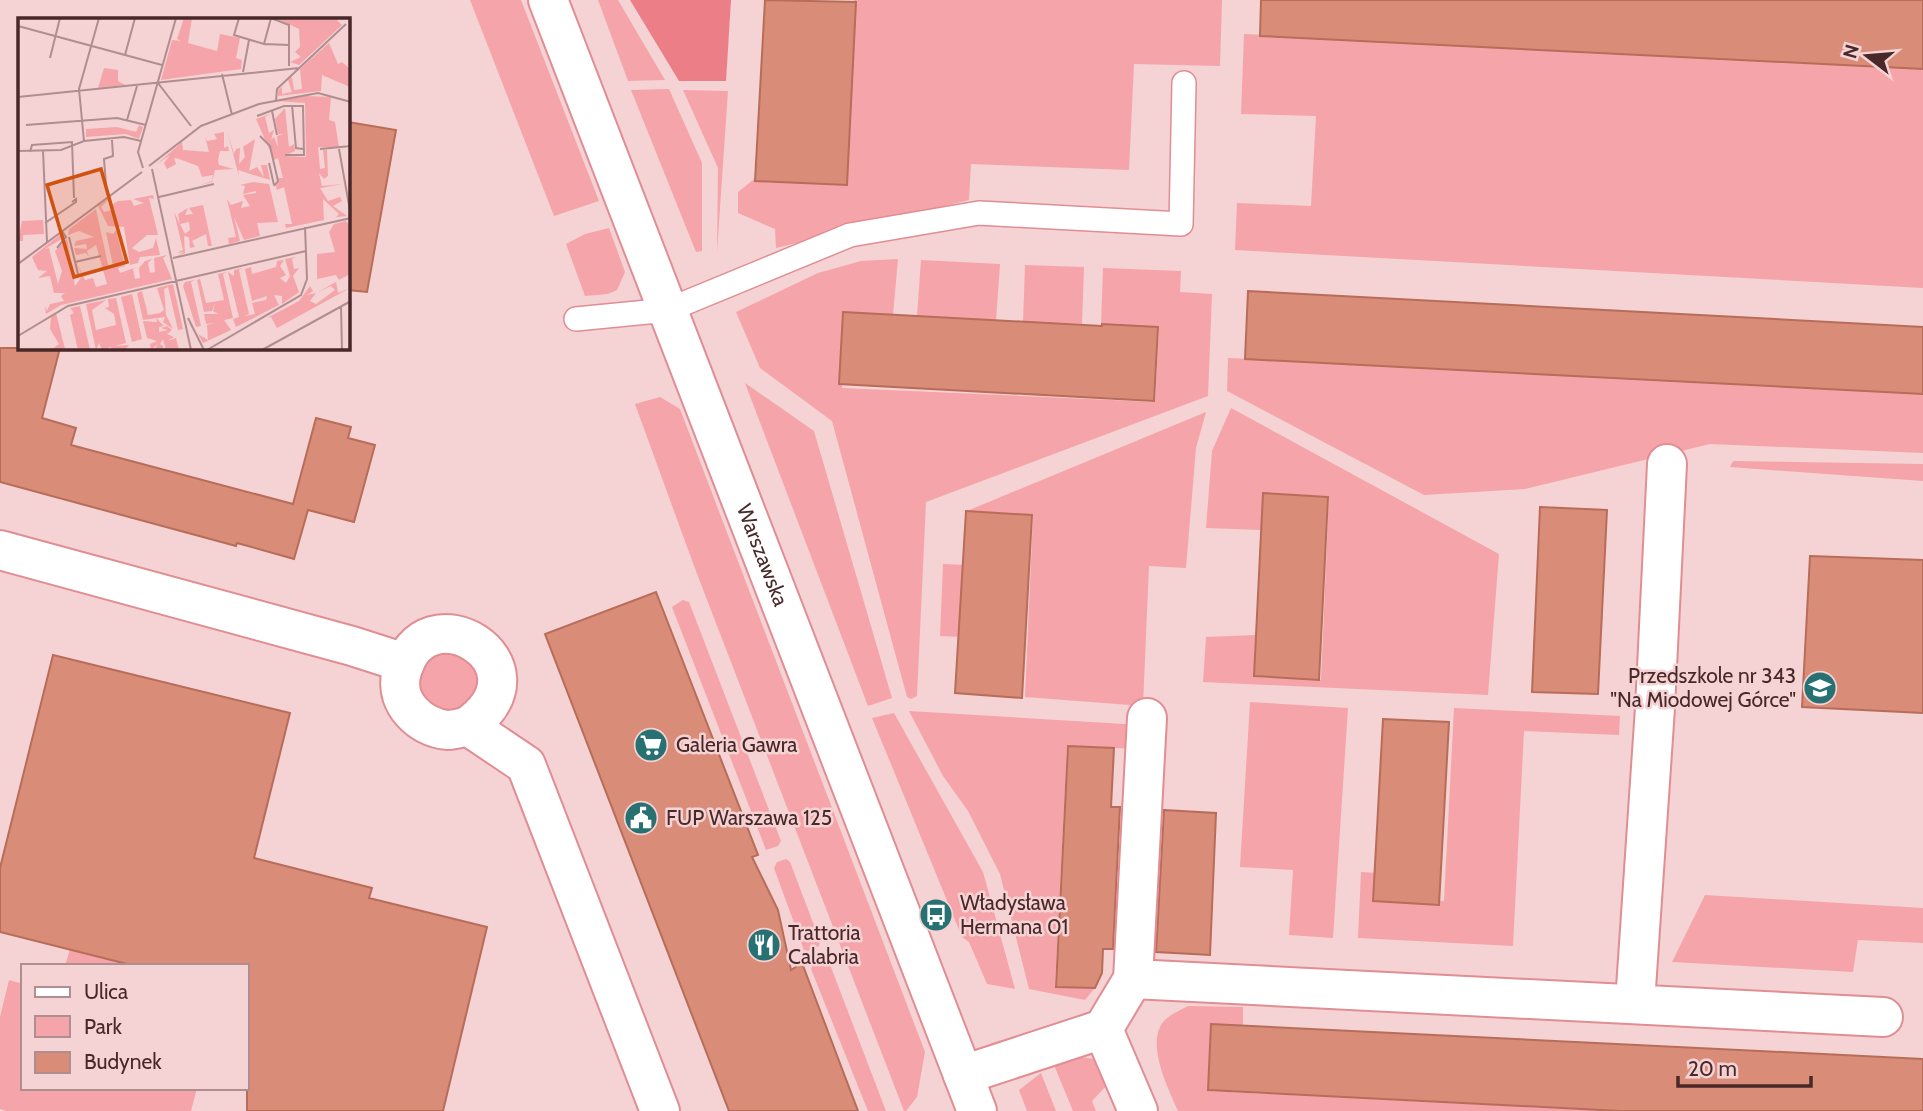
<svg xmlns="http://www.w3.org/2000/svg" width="1923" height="1111" viewBox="0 0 1923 1111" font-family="Cabin,sans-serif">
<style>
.green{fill:#f5a5a9}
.forest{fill:#ec7e87}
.building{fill:#d98c77;stroke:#b76d59;stroke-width:2}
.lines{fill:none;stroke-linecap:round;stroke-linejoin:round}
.lane-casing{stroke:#e08e93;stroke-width:26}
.street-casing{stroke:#e08e93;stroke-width:42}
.secondary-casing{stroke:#e08e93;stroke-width:42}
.lane{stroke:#fff;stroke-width:23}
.street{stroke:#fff;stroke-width:38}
.secondary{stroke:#fff;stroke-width:38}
.labels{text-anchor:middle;stroke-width:5;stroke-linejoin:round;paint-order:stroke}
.street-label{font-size:21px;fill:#49282a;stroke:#f5d2d3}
.poi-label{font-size:21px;fill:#49282a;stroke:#f5d2d3;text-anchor:start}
.inset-road{fill:none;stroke:#b08e8f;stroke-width:2}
.view{fill:#d05210;fill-opacity:0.15;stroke:#d05210;stroke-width:3.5}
.inset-edge{fill:none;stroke:#49282a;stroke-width:3.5}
</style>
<rect width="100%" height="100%" fill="#f5d2d3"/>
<g class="green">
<polygon points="470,0 521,0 599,201 554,216"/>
<polygon points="598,0 618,0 665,80 628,81"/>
<polygon points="854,0 1222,0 1220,66 1134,64 1129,170 971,164 969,200 776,248 775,229 738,213 738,192 758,176 846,180"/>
<polygon points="1244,34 1923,65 1923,288 1235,250 1237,203 1311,206 1316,116 1241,114"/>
<polygon points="669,89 702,163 702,251 696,252 631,90"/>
<polygon points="683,90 728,91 717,252 718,168"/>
<polygon points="609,228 625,272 617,290 608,294 585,296 566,244 585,234"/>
<polygon points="898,259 893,315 845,314 842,388 1155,402 1159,328 1101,325 1103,268 1181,271 1180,292 1212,294 1208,396 926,502 917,696 911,699 907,697 832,421 760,368 736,312 818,273 861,261"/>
<polygon points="921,260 1000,264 996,321 917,316"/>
<polygon points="1025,265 1084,267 1082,324 1023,322"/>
<polygon points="1228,358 1923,390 1923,453 1710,444 1525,489 1424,495 1227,391"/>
<polygon points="745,383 814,431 892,698 868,706"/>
<polygon points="660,397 680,409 925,1052 917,1097 906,1111 904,1111 694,566 635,404"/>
<polygon points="1231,408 1499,554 1488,695 1203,682 1206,637 1255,635 1254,677 1321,680 1329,496 1263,493 1261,530 1206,528 1212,451"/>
<polygon points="1206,412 1196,448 1186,568 1149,566 1143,706 1025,697 1033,515 967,511"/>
<polygon points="1733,461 1923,464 1923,481 1730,467"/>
<polygon points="943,564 965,565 962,637 940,636"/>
<polygon points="683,600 689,602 781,841 778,846 766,850 672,607"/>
<polygon points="434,651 459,651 478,671 477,699 448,717 418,702 415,668"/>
<polygon points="1250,702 1348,708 1333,938 1289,935 1293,870 1240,867"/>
<polygon points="1454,708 1620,716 1619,735 1524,731 1513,946 1358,938 1361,872 1380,873 1378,898 1444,901"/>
<polygon points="909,711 1141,725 1139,749 1067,746 1055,987 1094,989 1085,1000 1029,989 1000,874 968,811 943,776"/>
<polygon points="894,713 983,872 1015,989 987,984 969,942 962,937 872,718"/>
<polygon points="786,859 790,862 820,941 819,946 808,951 804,950 774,868 777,862"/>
<polygon points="1705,895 1923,908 1923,943 1858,940 1853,972 1672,962"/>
<polygon points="70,949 135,966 65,966"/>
<polygon points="823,959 829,962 886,1111 868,1111 811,969 814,963"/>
<polygon points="9,980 23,984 23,1088 197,1088 191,1111 6,1111 0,1109 0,1017"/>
<path d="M1188,1006l55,1v19l-32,-2 -2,67 402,20h-433c-10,-23 -33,-68 -14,-90 5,-6 17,-11 24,-15z"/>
<polygon points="1080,1057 1103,1060 1110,1082 1092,1101 1096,1111 1073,1111 1054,1065"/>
<polygon points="1041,1073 1056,1111 1027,1111 1019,1090"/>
</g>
<polygon class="forest" points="630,0 731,0 726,81 679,81"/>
<g class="building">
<polygon points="765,0 856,2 847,185 755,181"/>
<polygon points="1261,0 1923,0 1923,69 1260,36"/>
<polygon points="348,122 396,130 367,292 348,290"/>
<polygon points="1248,291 1923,327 1923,394 1245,359"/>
<polygon points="843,312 1102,326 1102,324 1158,327 1154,401 839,384"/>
<polygon points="0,348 60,348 42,418 76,428 71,445 293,504 316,418 351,427 348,438 375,445 354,522 308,510 294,559 237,543 236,546 0,482"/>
<polygon points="1263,493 1328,497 1319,680 1254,676"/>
<polygon points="1540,507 1607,510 1598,694 1532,692"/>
<polygon points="966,511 1032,515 1022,698 955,693"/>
<polygon points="1810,556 1923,560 1923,713 1802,707"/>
<polygon points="656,592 758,855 752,857 778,910 791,970 802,963 858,1111 729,1111 545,634"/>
<polygon points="53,655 290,713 254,858 372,888 369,898 487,927 443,1111 247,1111 247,966 135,966 0,932 0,868"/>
<polygon points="1383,719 1449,722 1439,905 1373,901"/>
<polygon points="1068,746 1114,748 1111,807 1120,807 1113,949 1103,949 1102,973 1095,988 1056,987"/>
<polygon points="1164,810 1216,813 1210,955 1156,952"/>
<polygon points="1211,1024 1923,1059 1923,1111 1620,1111 1208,1090"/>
</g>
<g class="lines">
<defs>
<polyline id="lane" points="576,319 668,310 850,235 979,213 1181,224 1184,83"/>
<g id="street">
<polyline points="0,550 352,646 405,663"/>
<path d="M468,726c87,-62 -46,-142 -67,-51 -6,29 20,52 46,55 7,0 14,-2 21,-4l58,39 134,346"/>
<polyline points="1133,979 1883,1017"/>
<polyline points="1635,1003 1655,708 1667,464"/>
<polyline points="1103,1029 1133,979 1147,718"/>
<polyline points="963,1075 1103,1029 1138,1111"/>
</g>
<g id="secondary">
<path id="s1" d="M548,0l429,1111"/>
</g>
</defs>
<use href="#lane" class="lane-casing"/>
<use href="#street" class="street-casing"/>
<use href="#secondary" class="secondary-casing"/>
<use href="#lane" class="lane"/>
<use href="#street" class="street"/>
<use href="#secondary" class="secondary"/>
</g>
<defs>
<symbol id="school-disc" viewBox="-11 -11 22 22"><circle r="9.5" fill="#277172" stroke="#f5d2d3"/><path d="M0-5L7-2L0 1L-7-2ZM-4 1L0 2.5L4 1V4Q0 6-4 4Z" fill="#fff"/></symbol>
<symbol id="supermarket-disc" viewBox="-11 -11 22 22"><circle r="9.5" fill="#277172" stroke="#f5d2d3"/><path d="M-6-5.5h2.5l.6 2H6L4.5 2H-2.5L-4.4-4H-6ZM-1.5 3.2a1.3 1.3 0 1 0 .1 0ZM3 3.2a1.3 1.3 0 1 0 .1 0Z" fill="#fff"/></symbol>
<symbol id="civic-disc" viewBox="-11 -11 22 22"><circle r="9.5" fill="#277172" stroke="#f5d2d3"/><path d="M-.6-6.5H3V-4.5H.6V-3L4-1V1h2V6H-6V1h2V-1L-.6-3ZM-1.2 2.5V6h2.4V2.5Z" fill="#fff"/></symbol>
<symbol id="bus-disc" viewBox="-11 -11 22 22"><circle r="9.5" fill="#277172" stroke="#f5d2d3"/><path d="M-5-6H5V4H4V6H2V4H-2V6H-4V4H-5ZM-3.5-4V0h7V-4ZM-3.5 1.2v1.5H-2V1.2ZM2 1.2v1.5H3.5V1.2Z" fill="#fff"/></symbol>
<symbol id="restaurant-disc" viewBox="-11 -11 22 22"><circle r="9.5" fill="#277172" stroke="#f5d2d3"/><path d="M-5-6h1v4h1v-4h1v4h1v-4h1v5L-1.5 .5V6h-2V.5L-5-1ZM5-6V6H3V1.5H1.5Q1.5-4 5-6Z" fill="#fff"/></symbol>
</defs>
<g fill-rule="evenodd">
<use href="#school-disc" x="1801" y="669" width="38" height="38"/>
<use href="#supermarket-disc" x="632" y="726" width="38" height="38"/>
<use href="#civic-disc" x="622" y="799" width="38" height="38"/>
<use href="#bus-disc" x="917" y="896" width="38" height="38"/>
<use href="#restaurant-disc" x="745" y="926" width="38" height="38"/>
</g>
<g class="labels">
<g class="street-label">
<text dy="7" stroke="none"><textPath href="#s1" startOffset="595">Warszawska</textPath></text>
</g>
<g class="poi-label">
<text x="1796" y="683" text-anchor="end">Przedszkole nr 343<tspan x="1796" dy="24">"Na Miodowej Górce"</tspan></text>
<text x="676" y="752">Galeria Gawra</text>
<text x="666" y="825">FUP Warszawa 125</text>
<text x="960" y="910">Władysława<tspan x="960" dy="24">Hermana 01</tspan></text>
<text x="788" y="940">Trattoria<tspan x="788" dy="24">Calabria</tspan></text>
</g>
</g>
<g transform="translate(18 18)">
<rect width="332" height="332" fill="#f5d2d3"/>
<path d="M166,0h8l-4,25 29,8 3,-17 20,4 -4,20 6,2 -1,9 -80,11 11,-40 9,1 -4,-2zM258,0h59l7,7 -43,40 -9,-3 11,-5 -6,-5 5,-5 -1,-18zM311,25l9,21 4,-2 8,7v18l-28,-12 -1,16 -43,5v-6l4,-3v7l10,-2 -4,-12 4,-3 2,13 8,-1 -2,-20zM86,50l14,2v11l7,4 -27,3zM287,78l26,1 -2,23 6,2 4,26 -21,-1 2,22 5,-1 -2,-18h4l1,26 -4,3 -5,-6 3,13 21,-2 -23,4 8,13 12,-4 2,4 -9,5 14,10 -11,1 3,-3 -16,-15 1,21 -38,8 -1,-4h7l-8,-37 -7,3 -1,-4 2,-8h5l-5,-20 -4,2 -18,-41 14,-5 -5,3 4,16 5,-3 -3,10 3,-3 4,10 -1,-11 6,-2h-5l-3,-15 10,-11 4,39 5,-3 1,7 -11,5 22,1 -1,-54 -27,-2zM121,107l4,2 -4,12 -13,-5 -40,3v-8l31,-2 19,5zM209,112l7,24 2,-5 4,-1 -1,16 6,-7 -2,-10 12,-8 -6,32 8,-4 7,10 -3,-12h6l3,15 -32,-10 1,7zM206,114v16l4,-2 1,5h-9l-2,9 1,5 15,4 -19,1 -3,12 -12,3 12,-4 1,-6 -11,2 -4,-11 -19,-7 -5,-1 2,6 -9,5 -3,-6 6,-8 -14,10 26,-23 1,8 26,2 -4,-16 2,5 10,-2 -3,-5zM235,164l16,2 9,38 -21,1 3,13 -16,4 -10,-23 6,24 -11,3 -1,-6 8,-1 -9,-38 4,6 12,-4 -2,7 9,-2 -7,-11 13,-2v-2l-13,3 2,-8 -5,-1zM95,177l-12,12 3,5 8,-2 -1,-5 7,-4 13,-1 3,6 10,-3 -11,-4 20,-4 1,4 -5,-1 9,37h-11l-15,13 7,4 14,-4 3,-10 4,17 -20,2 -2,6 -8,2 -6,-38 -16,-1 -10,-20zM185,187l9,41h-4l-2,-12 -14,7 3,6 -5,1 -1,-11 -5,-1 1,17 -8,3 7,-4 -7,1 6,-3 -9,-38 11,22 5,-4 -1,-8 -9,2 -2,-10 10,-6 -3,7 8,-1 -4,-6zM78,191l13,60 4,-3 -7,-34 7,2 3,-4 9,36 -7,2 2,5 17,-6 -4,2 2,10 5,-1 -1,-10 6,-7 7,-2 -4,4 2,10 5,-1 -1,-14 13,-3 -4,3 9,21 -111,26 -15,9 -1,-8 2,5 3,-7 14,-3 -3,-5 4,-3h-11l-4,-17 -12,2 9,-7 -9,-1 -6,-13 30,-24 3,4 -20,12 4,-1 9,36 4,-13 -7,-20 12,-12 8,47 7,-10 -5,-13 8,17 8,-2 3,9 11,-3 -11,-39 -9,6 2,6 -3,-4 -10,2 -2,-7 13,1 -1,-5 -12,2 2,-5 18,-4 -15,-6 -11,4 1,-6zM25,202l1,14 -21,1v6h-5l4,-20zM328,203l4,5v48l-11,6 -3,-5 -19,4v-25l18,-2 -6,-20 5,-8zM278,239l-4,2 2,10 5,-1 -6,8 6,16 -17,12v-8l-8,-1 5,10 -43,22 -3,-8 6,-2 -11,-45 6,4v-6l9,-2 -4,2 10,44 -4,2 10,-2 -3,-11 14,-3 1,-4 -15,5 -7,-32 6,-2 1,7 24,-7 1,-6 7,-1 -4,6 6,9 -6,3 6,5 4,-7 -5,-17zM209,254l-4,2 10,44 -9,2 7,10 -28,13 -5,-9 10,6 -1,-15 7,-2 -8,1 -2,-10h14l-5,-3 2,-8 -3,8 -8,1 -7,-32 3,-1 6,24 18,-3 -6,-26zM177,262l-4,2 10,44 -5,1 -13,-41 2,-4zM318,264l2,11 12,-5 -73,40 -6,-11 -4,1 32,-17 11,-15 3,5 -6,4 9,-2 -6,8 6,3 19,-14 -4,-4 -13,6zM155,266l10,45 -5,1 -10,-43 -4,2 2,26 7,14 -10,-7 2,-5 -22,3 -6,-27 5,-2 6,24 12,-2 4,-3 -7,-22zM114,276l10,45 -10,3 -11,-45zM98,280l10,45 -11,3 14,-1 -4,5h-13l-1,-3 -9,3 -3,-7 -3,7 -10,-46 20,-4 -14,10 4,20 20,-5 -2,-11 -9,-6 4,-1 -1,-8zM62,288l10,44h-12l-8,-35 4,-2 -4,-5zM38,295l9,36v1h-14l8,-6 -9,-15 1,-13zM138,300l8,8 -5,1v5l9,-2 -7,-2 6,-2 5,4 -5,4 7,3 -7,4 9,-3 3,12h-13l-3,-11 -3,5 3,2 1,2 -10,2 4,-6 -7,6 -1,-6 7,-3 -10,-3 -4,-17 14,1z" fill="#f5a5a9"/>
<path class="inset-road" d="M221,0l-5,17 30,9 7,-26M253,0l18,7v41M0,8l144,39M246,26l25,1M107,37l10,-37M32,40l10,-40M225,54l6,-32M204,56l10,41M140,65l33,43M0,79l281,-29M258,83l1,-12 69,-65M274,87l4,43 7,1M254,93l5,24M239,98l27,-10h19l1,49h-19M109,102l10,-34M8,107l91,-7 29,7M242,118l10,10 8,35 -4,5M66,123l-5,-52 20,-71M302,131l31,-3M321,131l12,67M0,133l43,-1 23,-9 40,-4 17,4M25,133l4,91M12,134l2,-7 40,-3 2,56M251,145l5,22M131,148l52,-40 58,-22 59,-11 33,9M125,150l-5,-16 38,-134M134,151l39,181M0,152v53M88,167l-2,-26 9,-3 -1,-16M141,179l55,-13M27,205l31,-21v-3l-4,3M51,219l9,37M39,230l9,-11 -4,-6M155,240l178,-40M57,244l26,-6M0,246l124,-92M323,289l1,43M170,300l16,32M0,318l50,-30 238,-55M189,332l94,-55 6,-16 -2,-52M244,332l89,-49"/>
<path class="view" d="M83,151l26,93 -53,15 -27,-92z"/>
<rect width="332" height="332" class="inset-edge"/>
</g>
<rect x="21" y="964" width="228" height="126" fill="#f5d2d3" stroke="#b08e8f" stroke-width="2"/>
<rect x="35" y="987" width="35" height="10" fill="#ffffff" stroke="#b08e8f" stroke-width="2"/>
<text x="84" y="999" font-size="21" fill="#49282a">Ulica</text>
<rect x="35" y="1016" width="35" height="21" fill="#f5a5a9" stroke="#b08e8f" stroke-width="2"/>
<text x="84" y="1034" font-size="21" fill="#49282a">Park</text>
<rect x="35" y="1052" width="35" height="21" fill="#d98c77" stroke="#b08e8f" stroke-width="2"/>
<text x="84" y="1069" font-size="21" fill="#49282a">Budynek</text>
<g transform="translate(1867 56) rotate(286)" stroke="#f5d2d3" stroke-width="5" paint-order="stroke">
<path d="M0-5L12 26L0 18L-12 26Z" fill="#49282a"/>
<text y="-10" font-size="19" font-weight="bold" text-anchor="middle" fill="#49282a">N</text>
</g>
<path d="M1678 1076v10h133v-10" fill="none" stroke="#49282a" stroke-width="3.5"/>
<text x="1688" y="1076" font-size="21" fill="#49282a" stroke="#f5d2d3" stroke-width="5" paint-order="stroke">20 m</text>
</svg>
